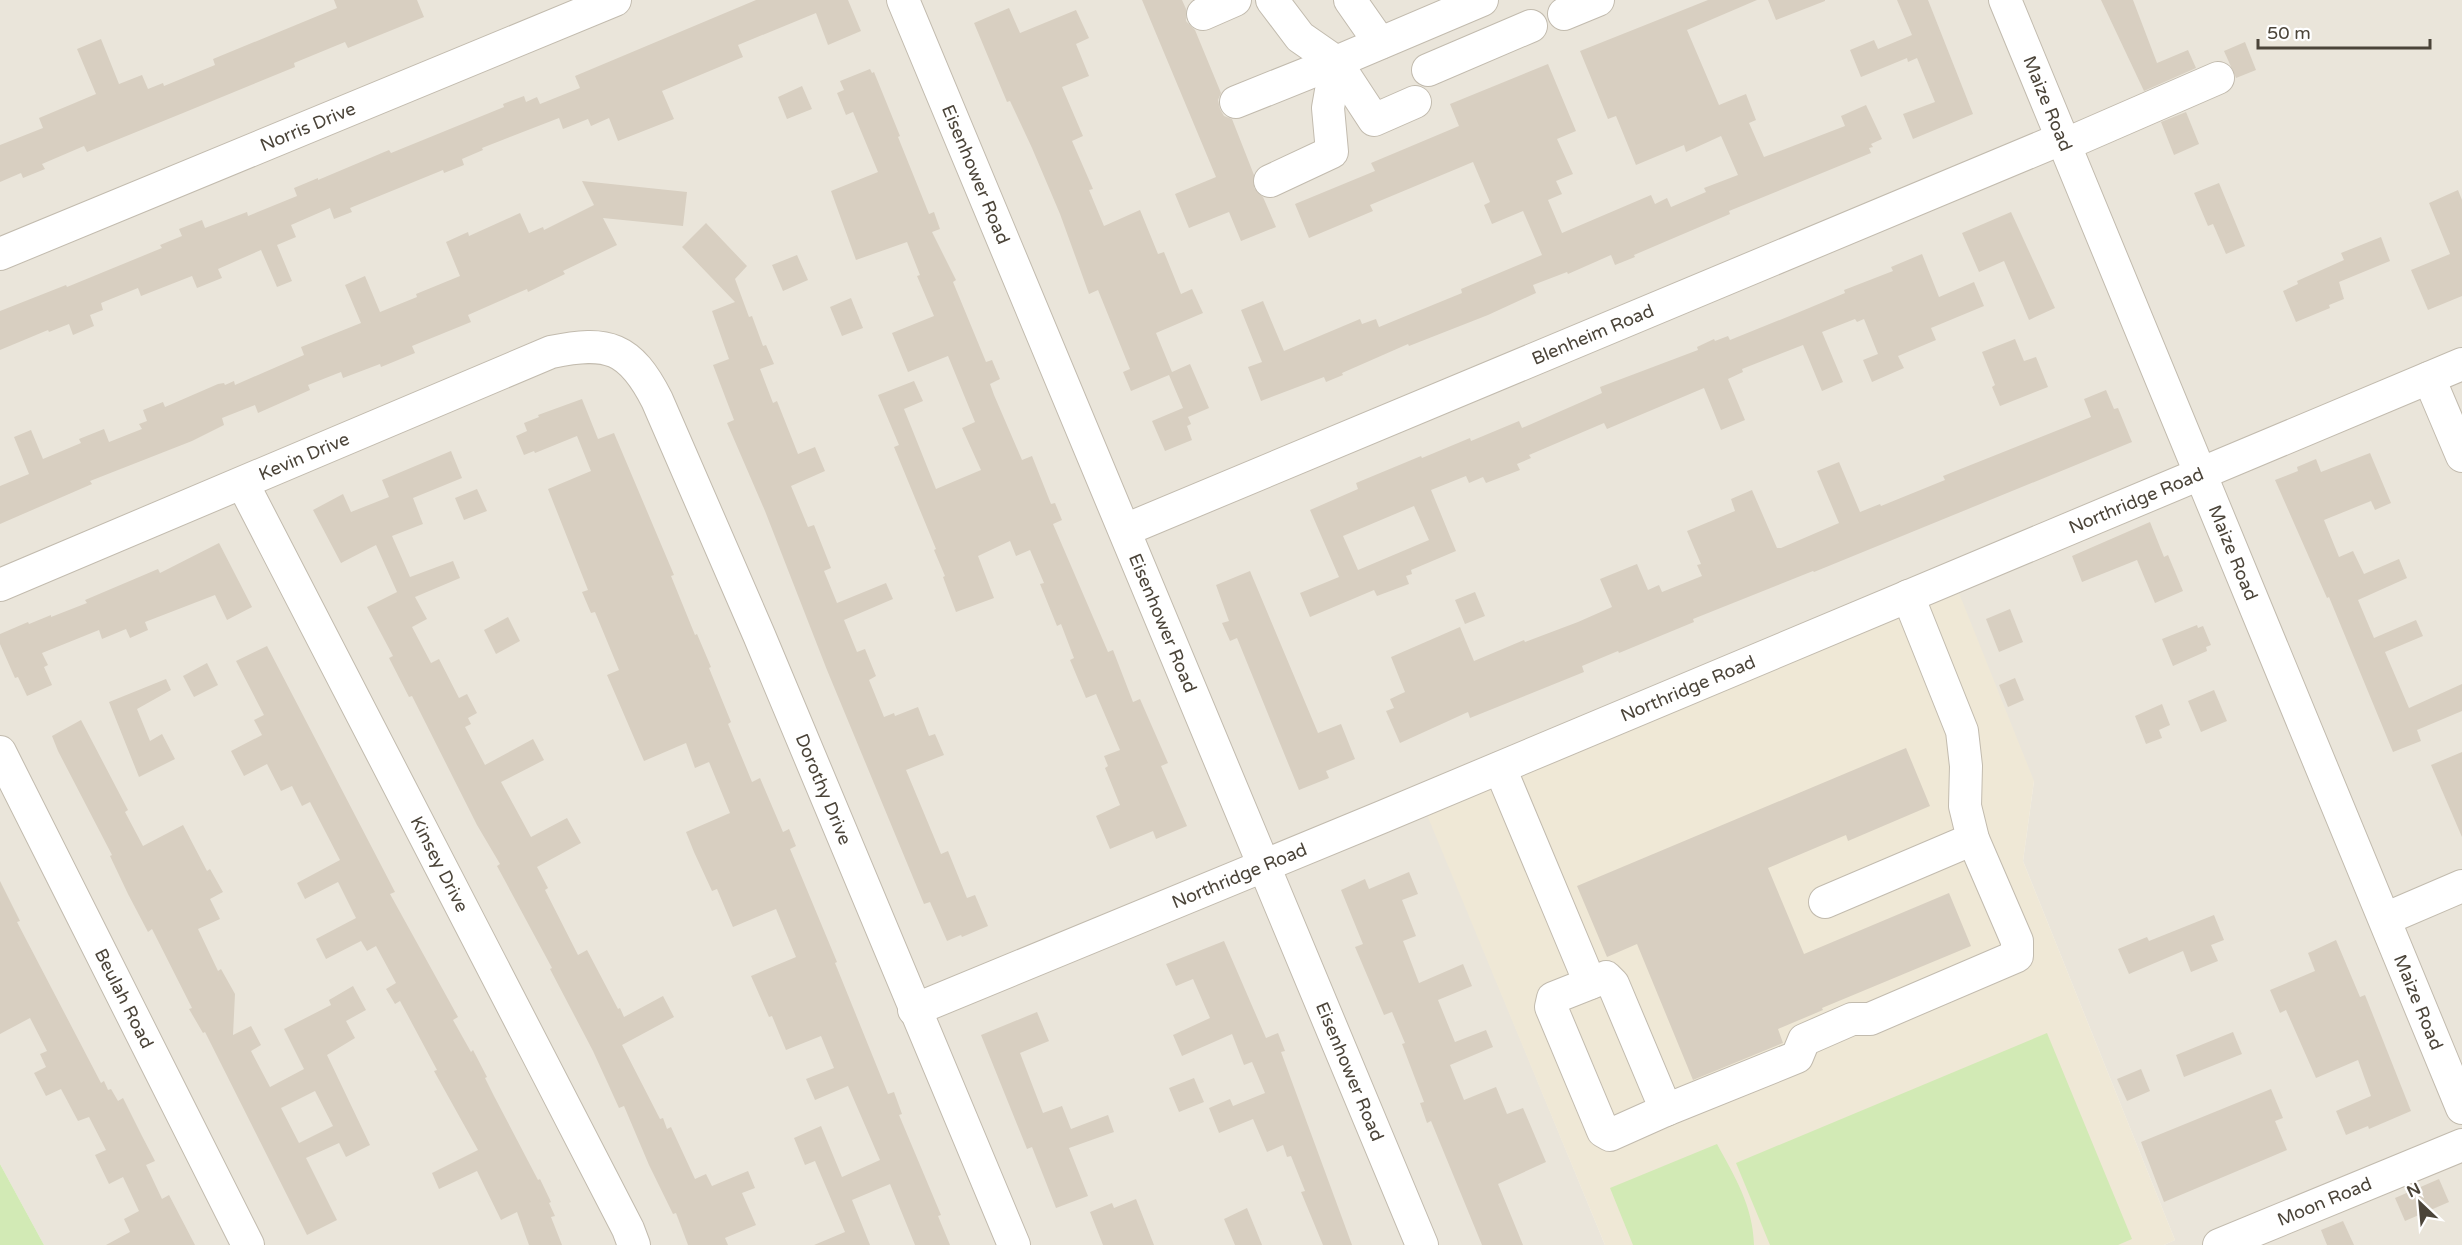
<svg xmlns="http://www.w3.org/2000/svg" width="2462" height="1245" viewBox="0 0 2462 1245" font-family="'Varela Round',sans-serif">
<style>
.residential{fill:#eae5da}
.education{fill:#efe8d6}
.green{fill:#d2eab5}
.building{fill:#d8cfc1;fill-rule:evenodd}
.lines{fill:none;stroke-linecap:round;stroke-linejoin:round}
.minor-casing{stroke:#c2bbae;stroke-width:34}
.minor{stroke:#fff;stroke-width:32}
.labels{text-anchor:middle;stroke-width:6;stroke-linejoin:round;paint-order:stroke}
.street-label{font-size:18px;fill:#4b4439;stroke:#fff}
</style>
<rect width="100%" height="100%" fill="#f6f3ec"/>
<polygon class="residential" points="0,0 2462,0 2462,1245 2164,1245 2175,1240 2023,861 2034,781 1426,810 1605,1245 44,1245 0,1164"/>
<polygon class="education" points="1957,588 2034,781 2023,861 2175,1240 2164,1245 1605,1245 1425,810"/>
<g class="green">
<polygon points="2047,1033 2132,1239 2118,1245 1770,1245 1736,1163"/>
<path d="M1717,1144c18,33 36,62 37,101h-121l-23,-57z"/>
<polygon points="0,1164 44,1245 0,1245"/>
</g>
<g class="building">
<polygon points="334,0 417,0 424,17 348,48 345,42 294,63 295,67 183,113 87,152 84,146 42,164 45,169 23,178 21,173 0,182 0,145 43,128 39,118 96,94 77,49 101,39 119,84 142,75 148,89 163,83 164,86 215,65 213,59 337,8"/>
<polygon points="756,0 848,0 861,31 828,45 816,13 738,45 743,57 662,91 674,119 618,141 609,118 591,126 588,119 563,129 559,118 482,148 483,150 462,159 464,165 444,173 443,170 350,208 352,212 334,219 330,208 291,225 296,237 277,245 292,281 277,287 261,250 218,269 222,278 197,288 192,276 141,296 138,288 101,303 103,310 90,315 94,326 73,335 69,324 49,332 48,330 0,350 0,311 66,285 67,287 162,248 160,245 182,236 179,229 202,220 205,228 247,212 248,216 297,196 294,188 318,178 318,180 389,150 391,153 504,107 503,104 524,96 526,102 537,97 540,104 580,88 575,76"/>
<polygon points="1142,0 1182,0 1186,9 1186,21 1195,30 1221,93 1218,100 1220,109 1224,116 1232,119 1254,175 1254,188 1263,197 1276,227 1241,241 1229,212 1189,228 1175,194 1216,177"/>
<polygon points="1708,0 1757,0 1687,30 1719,105 1746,94 1756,120 1749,123 1764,157 1845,126 1841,116 1866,105 1882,139 1871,144 1873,147 1869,148 1871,153 1729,211 1730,214 1634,255 1635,257 1615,265 1611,255 1568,274 1567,272 1533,285 1536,293 1488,315 1409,346 1408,344 1342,373 1343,375 1326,382 1324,377 1261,401 1248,367 1262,362 1241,310 1263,301 1284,351 1360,319 1362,324 1376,319 1379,327 1462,293 1461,289 1542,255 1523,211 1492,224 1484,205 1490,202 1473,162 1370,205 1373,211 1309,238 1295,204 1375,171 1371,163 1459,126 1450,104 1548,64 1576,131 1557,139 1573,174 1556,181 1562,194 1548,200 1562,233 1651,195 1655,204 1667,198 1671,207 1706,192 1704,188 1738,175 1721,136 1686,152 1684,145 1636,165 1616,116 1608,119 1580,51"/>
<polygon points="1768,0 1825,0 1825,1 1776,20"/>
<polygon points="1897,0 1928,0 1973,114 1913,139 1903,114 1935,102 1917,58 1908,62 1907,58 1861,77 1850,50 1874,40 1878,49 1912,35"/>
<polygon points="2101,0 2133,0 2157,63 2188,50 2196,68 2144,91"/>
<polygon points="1009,8 1020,33 1076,10 1089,38 1076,44 1089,76 1062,87 1083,136 1072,141 1093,189 1089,190 1104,226 1140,210 1158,254 1164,252 1181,294 1192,289 1203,313 1156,333 1172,372 1190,364 1209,408 1188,417 1191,424 1187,426 1192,440 1165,451 1152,421 1183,408 1169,375 1131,391 1123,372 1130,369 1098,290 1089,294 1060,214 1032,148 1010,101 1007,102 974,23"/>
<polygon points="2245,42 2256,70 2236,78 2224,51"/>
<polygon points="870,69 872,73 874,72 900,136 898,137 929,214 934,212 940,229 932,232 956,280 953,282 986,362 992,360 1000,379 990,384 994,395 1022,460 1032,456 1051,504 1055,503 1062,520 1053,524 1108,652 1113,650 1133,702 1140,699 1168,763 1161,766 1187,826 1156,839 1153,831 1110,849 1096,816 1120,805 1105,768 1108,766 1104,756 1120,750 1096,694 1086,698 1070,660 1074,658 1061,624 1057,626 1040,584 1044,583 1030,550 1016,556 1010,541 978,556 994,598 956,612 943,577 945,576 934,550 936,549 894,447 899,445 878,395 914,381 923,401 904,409 936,489 981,470 962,428 975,422 948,356 908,372 892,333 934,316 917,276 920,275 907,242 856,260 831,191 878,172 853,112 846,115 837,93 844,90 840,81"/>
<polygon points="802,86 812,109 787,119 778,97"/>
<polygon points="2186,112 2199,144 2174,155 2161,122"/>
<polygon points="582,181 687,192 683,226 603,218 617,245 563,271 565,274 528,292 527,289 468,315 471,322 412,346 415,353 381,367 380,364 343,378 341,372 308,385 310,390 258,413 255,405 222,418 224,425 192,441 90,481 92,484 0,524 0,486 29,474 14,437 31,430 43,459 81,443 79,439 104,429 109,442 142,429 139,424 147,421 143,410 163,402 165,407 218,384 224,383 225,385 234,381 235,385 304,355 301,347 361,323 345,285 365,276 380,312 417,297 416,294 460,276 446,242 468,232 469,236 520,213 529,233 543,227 544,230 594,205"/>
<polygon points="2219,183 2245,246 2226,254 2213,224 2208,226 2194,193"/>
<polygon points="2458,190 2462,200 2462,296 2428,310 2411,270 2450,254 2429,203"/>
<polygon points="2011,212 2055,308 2029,320 2004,261 1979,272 1962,233"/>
<polygon points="706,223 747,266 735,279 749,317 752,316 763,346 766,345 774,364 760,369 773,403 777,401 798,454 815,447 825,471 791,486 808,527 814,525 831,568 824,571 837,603 886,583 893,599 844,620 857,652 865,649 876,676 869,680 884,717 894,713 895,716 918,707 929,736 935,734 944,755 906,770 941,854 948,851 967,898 975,895 988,926 962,937 961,935 947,941 930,902 924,904 827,670 765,511 727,423 734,420 713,365 729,359 712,311 735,302 682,247"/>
<polygon points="2381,237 2390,261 2339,282 2344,299 2329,305 2330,308 2296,322 2283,291 2298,284 2297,281 2344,260 2341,253"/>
<path d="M1922,254l17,43 35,-15 10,24 -53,22 5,12 -38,16 6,12 -32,14 -9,-22 15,-6 -14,-35 -7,3 -2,-3 -33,13 21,50 -21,9 -19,-46 -61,24 1,3 -15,7 17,41 -24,10 -17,-42 -97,41 -3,-6 -75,32 2,3 -14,6 3,6 -34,13 -3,-6 -14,6 -3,-7 -35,14 25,61 -45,19 1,4 -6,2 3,8 -32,12 -3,-6 -64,27 -10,-24 39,-16 -29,-67 48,-21 -2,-6 65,-27 1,2 48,-20 1,3 48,-20 3,7 80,-35 -2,-6 98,-37 -1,-3 17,-8 1,2 13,-5 2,4 67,-27 48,-20 -1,-3 49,-19 -2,-4zM1414,506l15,34 -71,30 -15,-34z"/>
<polygon points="797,255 808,280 783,291 772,265"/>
<polygon points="851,298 863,328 842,336 830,307"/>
<polygon points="2015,339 2024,361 2036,357 2048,387 2000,406 1992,387 1995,385 1982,352"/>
<polygon points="2106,390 2114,409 2118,408 2132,442 1814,572 1813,571 1693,619 1694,622 1619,653 1618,651 1582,666 1584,672 1470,718 1468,712 1400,743 1386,711 1394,708 1390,699 1405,692 1391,657 1460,627 1474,661 1524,640 1525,642 1578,622 1612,607 1600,579 1637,564 1648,590 1659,585 1662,592 1702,576 1697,565 1701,564 1687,531 1735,511 1731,499 1752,490 1777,548 1781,548 1839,523 1817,471 1839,462 1860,512 1880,504 1881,506 1945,480 1943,476 2091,417 2084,399"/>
<polygon points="582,399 598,439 614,433 674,575 671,576 695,635 697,634 711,667 709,668 731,722 728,724 752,782 760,778 783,832 789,829 796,846 790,849 837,962 835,963 888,1094 894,1092 902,1114 899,1115 941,1215 938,1216 950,1245 915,1245 890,1184 852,1200 870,1245 814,1245 845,1232 815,1161 805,1165 794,1138 821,1126 842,1177 880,1160 848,1086 815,1100 806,1079 834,1068 821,1036 786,1050 772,1016 769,1017 751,976 796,957 776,909 733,927 717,889 712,891 694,852 686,832 730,813 709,762 695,768 686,743 644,761 607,675 619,670 595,612 591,613 582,592 588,590 548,489 591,471 577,436 535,453 534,451 524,455 516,436 527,431 524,423 539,417 538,415"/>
<polygon points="451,451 462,478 413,498 423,524 392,536 410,577 453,561 460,578 415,597 427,619 412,627 431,663 439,659 459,698 467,694 477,713 468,718 471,724 465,727 485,765 533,739 544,760 501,782 531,837 567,818 581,843 537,867 548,888 545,890 578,955 587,950 618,1009 620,1008 624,1017 663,996 674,1017 622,1045 660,1119 663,1118 667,1129 671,1127 695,1179 706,1174 712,1186 748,1171 755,1188 742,1193 756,1225 725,1238 728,1245 688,1245 676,1213 673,1214 649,1165 624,1106 619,1108 593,1051 550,969 552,968 497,866 500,864 477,825 412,696 409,697 389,658 393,656 367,607 397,592 376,545 341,563 313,510 343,494 351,512 389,497 382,480"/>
<polygon points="2370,453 2391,503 2375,510 2371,501 2324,520 2339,557 2353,551 2364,574 2399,559 2407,578 2358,600 2374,638 2416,620 2423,636 2385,652 2409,708 2462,684 2462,711 2417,730 2421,741 2393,752 2329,597 2327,598 2275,480 2298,471 2297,467 2316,459 2321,472"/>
<polygon points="477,489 487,511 464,520 455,498"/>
<polygon points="2150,522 2164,557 2168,555 2183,591 2155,603 2137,560 2082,582 2072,556"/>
<polygon points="219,543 252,607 227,620 215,595 145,622 148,630 130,638 126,629 102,639 99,630 42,653 48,665 44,667 52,685 27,696 18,677 15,678 0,644 0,634 28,622 29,624 51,615 51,617 87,603 85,600 158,569 160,573"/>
<polygon points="1250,571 1318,733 1341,724 1355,759 1326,771 1329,778 1299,790 1237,638 1230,641 1222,623 1229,621 1216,585"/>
<polygon points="1475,592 1485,616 1465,624 1455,600"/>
<polygon points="2010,609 2023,642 1999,652 1986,619"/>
<polygon points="508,617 520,641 496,654 484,630"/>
<polygon points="2197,625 2198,628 2203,626 2211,645 2206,647 2207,651 2173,666 2162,639"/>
<polygon points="267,646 395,892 390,894 458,1017 453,1020 471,1052 473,1050 487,1077 485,1078 494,1096 538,1180 540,1179 551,1202 549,1203 555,1216 551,1217 562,1245 529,1245 517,1212 501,1220 477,1171 439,1189 432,1173 478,1150 434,1071 437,1070 400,1001 395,1004 386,989 396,983 376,946 367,951 361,941 326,959 316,939 356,918 338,882 305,899 297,883 340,860 310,802 302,806 292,786 281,791 267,764 244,776 231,751 262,735 254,720 264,715 236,661"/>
<polygon points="207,663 218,685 194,697 183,676"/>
<polygon points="2015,678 2024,700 2008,707 1999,685"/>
<polygon points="166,679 171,690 137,709 150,741 162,734 175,759 139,777 109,702"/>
<polygon points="2214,690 2227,721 2201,732 2188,701"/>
<polygon points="2162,704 2170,725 2159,730 2162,738 2146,744 2135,716"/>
<path d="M81,720l47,90 -3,2 18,34 40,-21 24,46 3,-2 13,23 -13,7 10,20 -22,10 20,42 3,-2 14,25 -2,41 18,-9 10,19 -10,6 19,36 34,-18 -20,-40 47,-24 -2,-5 24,-14 13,24 -20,11 9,17 -28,17 43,90 -24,12 -7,-14 -33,15 31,62 -30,15 -102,-203 -2,1 -14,-24 3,-1 -40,-79 -4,3 -20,-38 -18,-38 2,-1 -54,-104 -6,-15zM315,1091l18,35 -34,17 -18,-35z"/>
<polygon points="1906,748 1930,806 1848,841 1846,835 1768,868 1804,954 1949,893 1971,946 1822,1008 1823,1010 1778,1029 1783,1043 1693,1080 1637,944 1607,957 1577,886"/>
<polygon points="2462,752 2462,837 2431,765"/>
<polygon points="1409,872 1418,894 1402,900 1416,936 1403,941 1419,983 1463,964 1472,986 1438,1000 1455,1042 1486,1030 1493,1047 1450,1065 1464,1100 1496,1087 1507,1114 1523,1108 1546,1162 1498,1184 1523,1245 1482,1245 1431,1121 1427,1123 1420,1103 1424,1102 1402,1044 1405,1043 1392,1012 1384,1015 1355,947 1363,944 1341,890 1365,879 1369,889"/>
<polygon points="0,881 20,921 17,922 101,1083 104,1081 108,1090 111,1089 118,1101 123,1098 142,1136 155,1161 146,1165 162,1199 169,1195 195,1245 106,1245 130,1232 124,1219 139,1211 123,1177 109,1184 95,1155 106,1150 89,1117 78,1121 61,1089 46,1096 34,1073 46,1067 40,1054 47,1051 30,1018 0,1034"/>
<polygon points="2214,915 2224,940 2211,945 2218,961 2191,972 2183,951 2129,974 2118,949 2147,937 2149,941"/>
<polygon points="2336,940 2360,997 2365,995 2411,1111 2369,1129 2368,1126 2346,1135 2336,1111 2371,1096 2358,1060 2316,1078 2286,1010 2280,1013 2270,990 2315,971 2308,953"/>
<polygon points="1224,941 1266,1038 1278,1033 1285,1051 1281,1052 1352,1245 1323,1245 1301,1192 1305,1191 1291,1156 1287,1157 1283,1145 1267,1152 1253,1119 1219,1133 1209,1108 1230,1099 1233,1106 1265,1093 1252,1062 1244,1065 1232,1034 1182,1056 1173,1035 1210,1018 1193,979 1176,986 1166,964"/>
<polygon points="1037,1012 1049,1041 1020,1053 1043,1113 1062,1106 1071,1129 1108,1115 1114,1132 1069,1148 1088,1196 1056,1208 1032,1147 1027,1149 981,1035"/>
<polygon points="2233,1032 2242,1054 2184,1077 2176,1055"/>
<polygon points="2141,1069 2150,1091 2127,1101 2117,1079"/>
<polygon points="1194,1078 1204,1102 1179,1112 1169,1088"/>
<polygon points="2271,1089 2283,1118 2275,1121 2287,1150 2164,1202 2141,1142"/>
<polygon points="2439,1179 2449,1202 2405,1221 2395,1198"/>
<polygon points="1136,1199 1154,1245 1103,1245 1090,1212 1112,1203 1114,1208"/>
<polygon points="1247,1208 1262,1245 1235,1245 1224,1219"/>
<polygon points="2343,1221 2354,1245 2327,1245 2321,1230"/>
</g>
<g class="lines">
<defs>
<g id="minor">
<path id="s1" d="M903,0l519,1245"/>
<polyline points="1272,0 1300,37 1336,62 1374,120 1415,102"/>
<polyline points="1350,0 1380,43"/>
<path id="s2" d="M2005,0l457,1108"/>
<polyline points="1203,14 1235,0"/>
<polyline points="1564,14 1598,0"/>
<polyline points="1428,70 1531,26"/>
<polyline points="1236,102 1336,62 1482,0"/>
<polyline points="2064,145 2218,78"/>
<polyline points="1270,181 1332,152 1328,108 1336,62"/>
<path id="s3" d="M0,254l615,-254"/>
<polyline points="2429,378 2462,456"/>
<path id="s4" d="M243,484l385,745 6,16"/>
<path id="s5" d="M1125,530l936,-391"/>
<path id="s6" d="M0,585l551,-233c57,-12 79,-5 106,48l102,235 255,610"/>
<path id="s7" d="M0,752l248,493"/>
<polyline points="1500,768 1590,983"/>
<polyline points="1825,902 1973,839"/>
<polyline points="2385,919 2462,886"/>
<polygon points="1606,977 1613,984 1666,1110 1610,1135 1603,1131 1551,1007 1553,998"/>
<path id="s8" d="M914,1010l468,-193 1080,-453"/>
<polyline points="1666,1110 1797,1057 1804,1040 1852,1019 1870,1019 2017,956 2017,941 1973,839 1965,806 1966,766 1962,731 1908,596"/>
<path id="s9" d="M2219,1245l243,-100"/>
</g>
</defs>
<use href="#minor" class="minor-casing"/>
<use href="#minor" class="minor"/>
</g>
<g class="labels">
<g class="street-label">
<text dy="6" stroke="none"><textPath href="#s2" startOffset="112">Maize Road</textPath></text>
<text dy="6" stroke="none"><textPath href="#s3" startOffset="333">Norris Drive</textPath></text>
<text dy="6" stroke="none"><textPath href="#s1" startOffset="189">Eisenhower Road</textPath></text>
<text dy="6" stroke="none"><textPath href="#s5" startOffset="507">Blenheim Road</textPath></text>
<text dy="6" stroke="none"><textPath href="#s6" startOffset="330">Kevin Drive</textPath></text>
<text dy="6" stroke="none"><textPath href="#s8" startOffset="1324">Northridge Road</textPath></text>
<text dy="6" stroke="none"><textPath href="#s2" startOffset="598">Maize Road</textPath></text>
<text dy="6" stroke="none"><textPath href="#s1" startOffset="675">Eisenhower Road</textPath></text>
<text dy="6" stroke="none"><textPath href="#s8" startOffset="838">Northridge Road</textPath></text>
<text dy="6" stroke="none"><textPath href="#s6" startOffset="1152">Dorothy Drive</textPath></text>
<text dy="6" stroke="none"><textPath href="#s4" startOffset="428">Kinsey Drive</textPath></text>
<text dy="6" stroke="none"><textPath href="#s8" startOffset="352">Northridge Road</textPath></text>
<text dy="6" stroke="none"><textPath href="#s7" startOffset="276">Beulah Road</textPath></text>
<text dy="6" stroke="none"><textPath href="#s2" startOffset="1084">Maize Road</textPath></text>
<text dy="6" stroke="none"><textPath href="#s1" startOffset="1161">Eisenhower Road</textPath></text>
<text dy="6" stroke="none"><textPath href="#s9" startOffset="114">Moon Road</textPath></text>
</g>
</g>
<g transform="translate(2420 1203) rotate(334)" stroke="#ffffff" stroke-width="4.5" paint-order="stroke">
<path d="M0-4.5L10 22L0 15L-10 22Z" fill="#4b4439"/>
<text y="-9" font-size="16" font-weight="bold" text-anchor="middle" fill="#4b4439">N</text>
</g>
<path d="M2258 39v9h172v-9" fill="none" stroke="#4b4439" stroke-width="3"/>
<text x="2267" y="39" font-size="18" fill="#4b4439" stroke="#ffffff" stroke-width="4.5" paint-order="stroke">50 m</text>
</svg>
